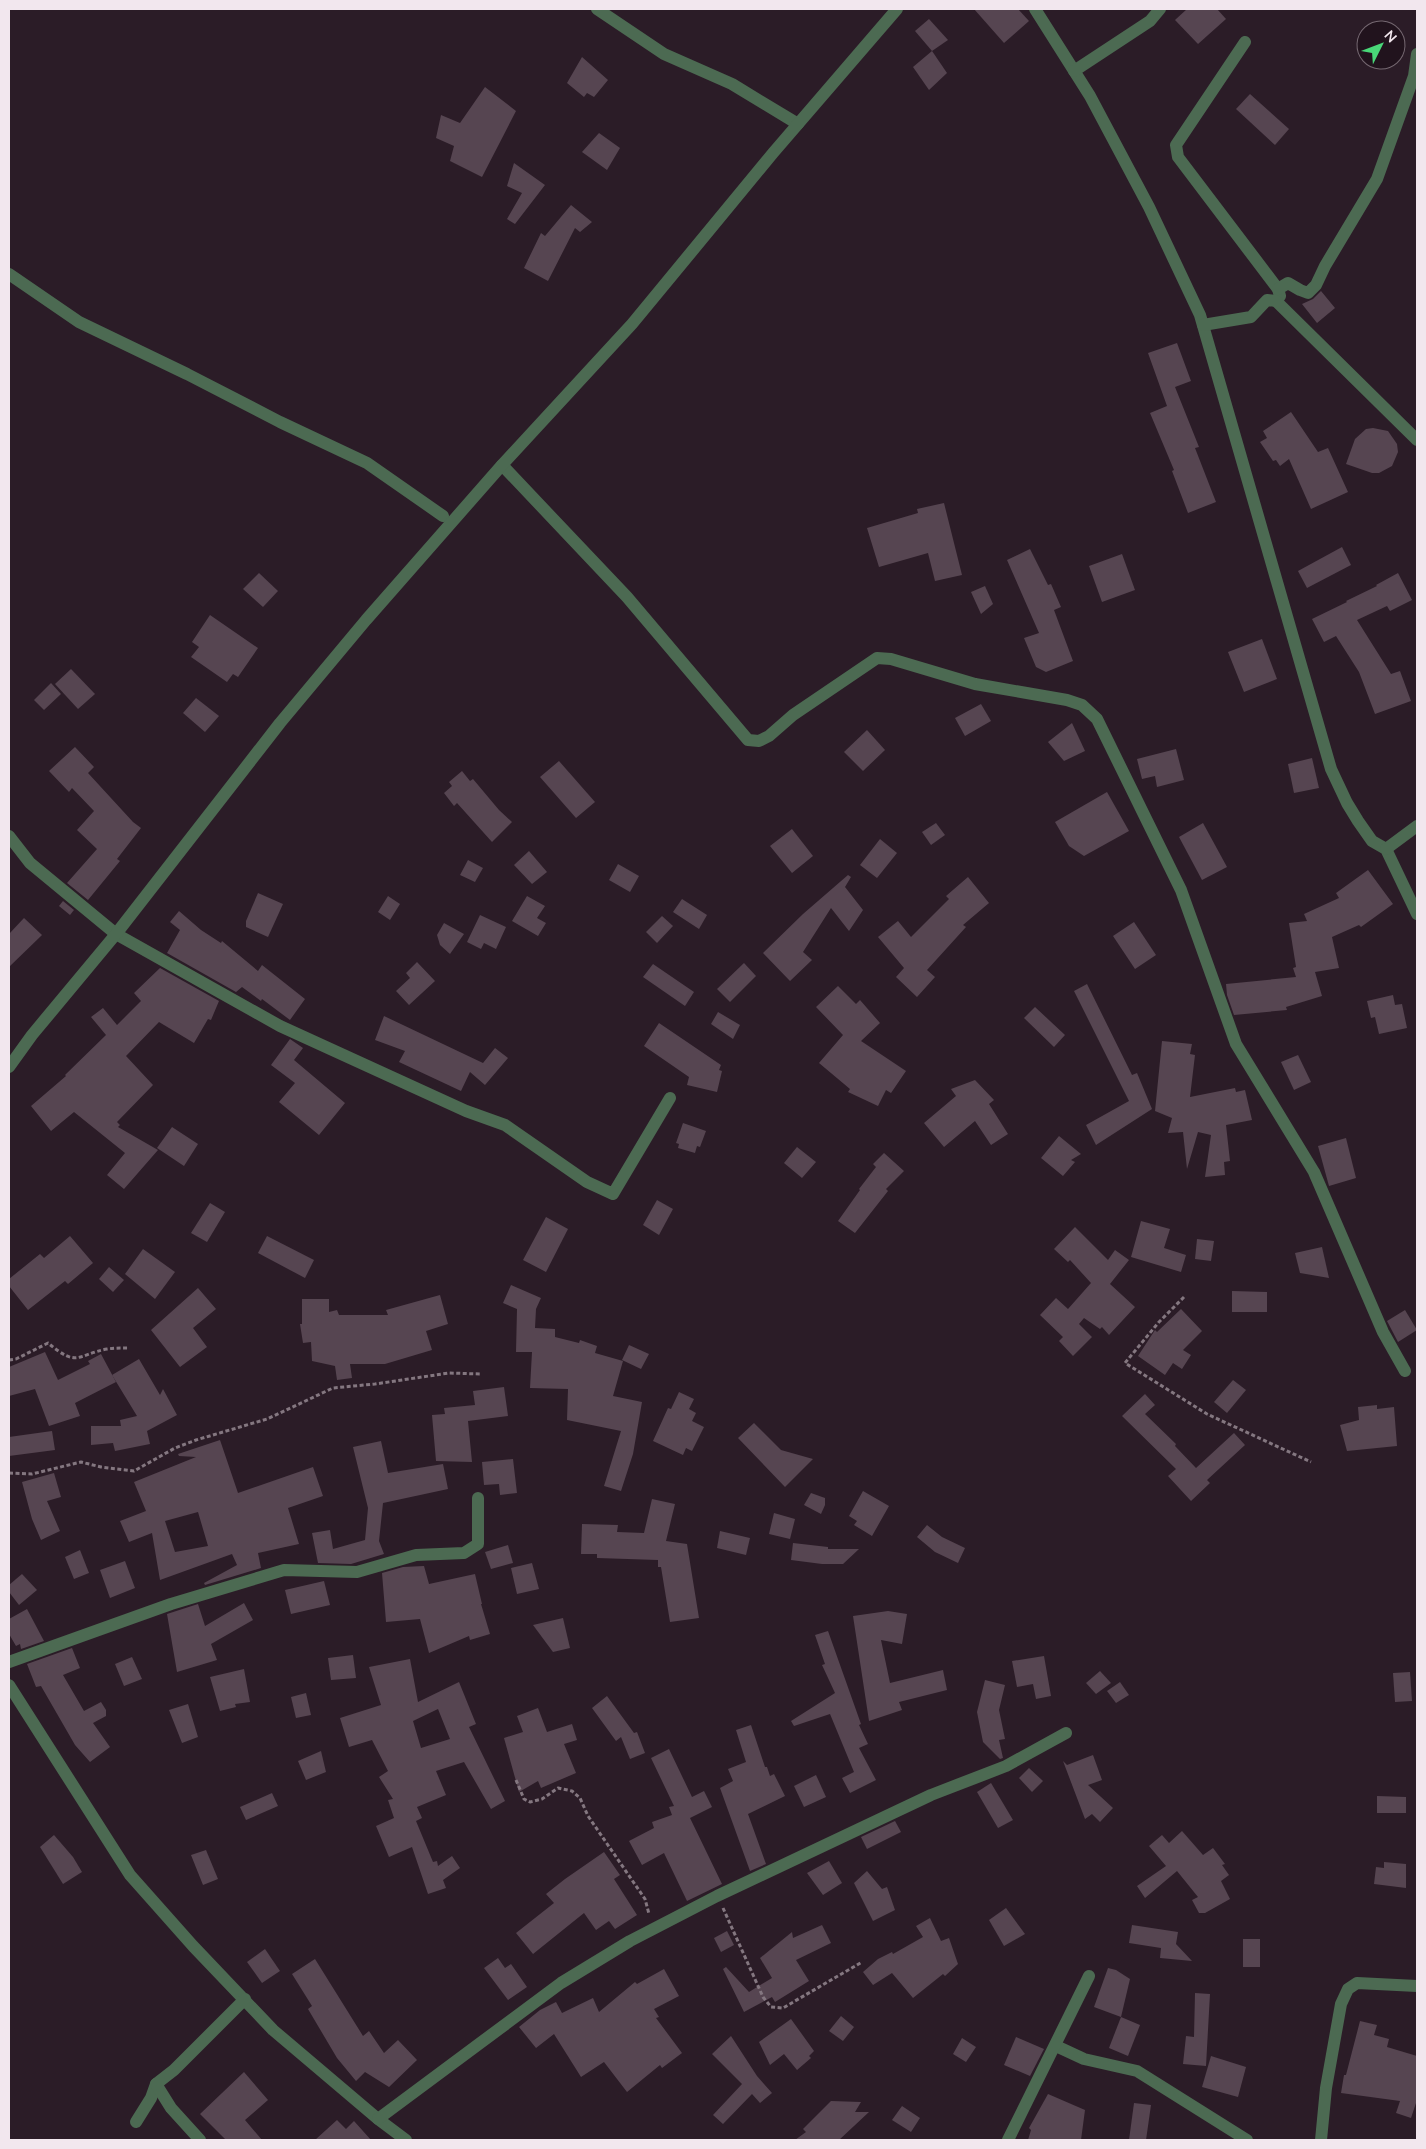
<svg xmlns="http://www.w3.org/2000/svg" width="1426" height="2149" viewBox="0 0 1426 2149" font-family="'Nunito Sans',sans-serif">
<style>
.building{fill:#564551;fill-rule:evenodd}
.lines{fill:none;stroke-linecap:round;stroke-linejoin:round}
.path{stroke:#847780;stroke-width:3;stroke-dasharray:4 2.5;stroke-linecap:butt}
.minor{stroke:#4c6a52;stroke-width:12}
</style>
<rect width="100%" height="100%" fill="#2b1c27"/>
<g class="building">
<polygon points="974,9 1018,9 1029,21 1004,43"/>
<polygon points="1187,9 1217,9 1226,19 1198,44 1175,20"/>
<polygon points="929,19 948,40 932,51 915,31"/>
<polygon points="932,51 947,73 929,90 913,67"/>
<polygon points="582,57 608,80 594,97 587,93 584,97 567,83"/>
<polygon points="485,87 516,111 482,177 450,161 454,146 436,138 441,115 460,123"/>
<polygon points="1250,94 1289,129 1275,145 1236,109"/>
<polygon points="599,133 620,148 607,170 582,152"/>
<polygon points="514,163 545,185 515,224 507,219 522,193 507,186"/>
<polygon points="571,205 592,222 580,232 575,228 548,281 524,268 541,233 545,236"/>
<polygon points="1321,291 1335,308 1317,323 1302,304 1313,299"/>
<polygon points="1177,343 1191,381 1175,387 1199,447 1195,448 1216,502 1188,513 1172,471 1174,470 1150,413 1167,406 1148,353"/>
<polygon points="1291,412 1318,452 1328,448 1348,492 1311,509 1289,459 1280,466 1276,460 1273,461 1260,442 1267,438 1263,431"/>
<polygon points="1373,428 1388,431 1397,444 1398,452 1392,466 1379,473 1372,473 1346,464 1355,439 1366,429"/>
<polygon points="944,503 962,575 935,581 928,553 879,567 867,528 918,513 917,509"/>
<polygon points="1342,547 1351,565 1307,588 1298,571"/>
<polygon points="1030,549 1048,585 1051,584 1061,607 1054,610 1073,661 1046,672 1036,667 1024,638 1039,633 1007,560"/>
<polygon points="1122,554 1135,590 1102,602 1089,566"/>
<polygon points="259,573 278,591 263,607 243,589"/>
<polygon points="1398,573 1412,600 1390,611 1387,606 1357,620 1391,674 1400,671 1411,701 1375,714 1359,672 1336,636 1324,642 1312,619 1347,602 1346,601 1377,586 1376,585"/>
<polygon points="985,586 993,604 981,614 971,592"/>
<polygon points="210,615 258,648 238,677 233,674 227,682 191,657 199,647 192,642"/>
<polygon points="1262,639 1277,679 1244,692 1228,652"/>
<polygon points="71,669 95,694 78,709 55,684"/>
<polygon points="51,683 61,694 44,710 34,700"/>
<polygon points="196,698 219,716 205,732 183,713"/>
<polygon points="981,704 991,721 965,736 955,718"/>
<polygon points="1072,723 1085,751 1064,761 1048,742"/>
<polygon points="867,730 885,750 863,771 844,752"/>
<polygon points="75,747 94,767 88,773 133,822 141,828 117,859 120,861 88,900 67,883 97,849 77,830 94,811 72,788 69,792 49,771"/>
<polygon points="1176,749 1184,780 1157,787 1155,776 1142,779 1137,759"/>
<polygon points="1312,758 1319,788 1294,793 1288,764"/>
<polygon points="559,761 595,802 576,818 540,777"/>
<polygon points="462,771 470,781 473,779 499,810 512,822 492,842 457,803 454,806 444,793 452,786 449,782"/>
<polygon points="1107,792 1129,831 1084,856 1069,846 1055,822"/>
<polygon points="936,823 945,835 931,845 922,832"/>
<polygon points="1203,823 1227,867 1202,880 1179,837"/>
<polygon points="792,829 813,856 792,873 770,846"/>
<polygon points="880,839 897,853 877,878 860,865"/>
<polygon points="529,851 547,872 532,884 514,865"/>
<polygon points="468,860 483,868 475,882 460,875"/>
<polygon points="618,864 639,876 630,892 609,880"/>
<polygon points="1368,870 1393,904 1361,927 1359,925 1332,937 1339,968 1315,972 1322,996 1286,1007 1287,1010 1234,1015 1227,995 1226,984 1296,977 1293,968 1296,967 1289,923 1307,921 1304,914 1339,898 1336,893"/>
<polygon points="848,875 851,877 845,887 863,910 849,931 831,908 803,952 812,960 790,981 763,953 803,914"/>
<polygon points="968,877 989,903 963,925 966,927 927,970 935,977 917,997 896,977 904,968 878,937 898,921 911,937 949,899 946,896"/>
<polygon points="258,893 283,904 268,937 246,927 246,921"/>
<polygon points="388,896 400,904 390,920 378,912"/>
<polygon points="527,896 545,906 537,918 546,923 538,936 512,921"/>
<polygon points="682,899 707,915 699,929 673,912"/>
<polygon points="63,901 74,910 70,915 59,906"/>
<polygon points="179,911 201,930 221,943 222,941 258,971 262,965 305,999 290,1020 262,999 261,1001 242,987 236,992 167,953 180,930 170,922"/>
<polygon points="480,915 506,927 496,949 484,943 481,949 467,942"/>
<polygon points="662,916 673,926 657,943 646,932"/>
<polygon points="24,918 42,935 9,967 9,934"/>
<polygon points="1134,922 1156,955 1135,969 1113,936"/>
<polygon points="444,923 464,934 450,954 440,945 437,935"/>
<polygon points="417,962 435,981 409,1005 396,991 410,978 406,973"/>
<polygon points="744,963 756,976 730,1002 717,989"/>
<polygon points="653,964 694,992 685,1006 643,977"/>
<polygon points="160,968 219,1001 211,1020 208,1019 194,1043 159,1022 126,1056 153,1085 117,1122 120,1125 118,1127 158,1150 124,1189 107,1175 125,1153 74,1112 51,1131 31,1106 66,1076 65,1075 106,1035 91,1017 103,1008 117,1025 141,1001 134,993"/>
<polygon points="1087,984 1132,1075 1137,1073 1152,1109 1096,1145 1086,1125 1129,1101 1074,991"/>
<polygon points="838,986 856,1004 860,1000 880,1023 861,1041 906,1071 891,1093 886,1090 878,1106 848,1092 850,1089 819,1063 843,1035 816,1007"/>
<polygon points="1393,995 1395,1005 1402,1004 1407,1028 1379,1034 1375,1017 1371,1018 1367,1001"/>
<polygon points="1035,1007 1065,1035 1054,1047 1024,1018"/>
<polygon points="718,1012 740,1025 733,1039 711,1024"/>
<polygon points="384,1016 483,1063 495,1048 508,1058 485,1085 470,1072 461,1091 399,1062 405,1051 375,1040"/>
<polygon points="659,1023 721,1065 719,1070 722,1071 717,1092 687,1085 689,1077 644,1046"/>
<polygon points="290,1039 303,1048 294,1060 345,1103 319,1135 279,1102 295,1083 271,1065"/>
<polygon points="1162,1041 1192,1044 1190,1054 1195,1055 1190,1097 1235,1088 1236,1092 1245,1090 1252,1120 1226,1125 1230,1161 1224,1162 1225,1175 1205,1177 1211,1135 1198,1132 1187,1169 1183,1132 1168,1133 1172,1118 1155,1111"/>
<polygon points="1298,1055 1311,1082 1294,1090 1281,1062"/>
<polygon points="975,1080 994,1100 989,1104 1008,1134 991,1145 975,1121 944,1147 924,1123 956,1096 951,1089"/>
<polygon points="683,1123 706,1131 700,1147 697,1146 695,1153 678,1148 679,1144 676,1143"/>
<polygon points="172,1127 198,1144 184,1166 157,1148"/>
<polygon points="1059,1136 1081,1154 1071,1160 1075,1162 1063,1176 1041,1158"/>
<polygon points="1346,1138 1356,1178 1329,1186 1318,1146"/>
<polygon points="797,1147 816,1162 802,1178 784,1163"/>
<polygon points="884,1153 904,1171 886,1189 888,1191 855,1233 838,1221 860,1190 859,1189 876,1167 873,1164"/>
<polygon points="657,1200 673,1209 659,1235 643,1225"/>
<polygon points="210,1203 225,1212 207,1242 191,1233"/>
<polygon points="546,1217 568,1229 546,1272 523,1260"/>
<polygon points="1141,1221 1170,1229 1164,1248 1186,1255 1181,1272 1131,1257"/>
<polygon points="1075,1227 1108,1260 1115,1250 1129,1260 1110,1284 1135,1307 1109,1335 1102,1327 1100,1329 1084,1318 1079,1324 1092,1337 1073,1356 1059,1341 1063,1337 1040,1315 1056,1298 1068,1309 1091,1283 1070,1260 1068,1262 1054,1249"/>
<polygon points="70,1236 93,1263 68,1284 65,1281 28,1310 9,1286 9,1279 40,1254 44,1258"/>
<polygon points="267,1236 314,1260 305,1278 258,1253"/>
<polygon points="1197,1239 1214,1241 1211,1261 1195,1259"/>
<polygon points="1322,1247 1329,1278 1300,1273 1295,1253"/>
<polygon points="143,1249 175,1272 155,1299 125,1274"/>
<polygon points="109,1267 124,1280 113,1292 99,1279"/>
<polygon points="511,1285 541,1298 536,1309 535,1328 555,1329 555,1337 579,1343 580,1340 597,1346 595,1353 623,1361 613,1396 642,1402 633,1454 621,1491 604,1486 621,1431 567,1420 568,1389 530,1388 532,1352 516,1352 517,1309 503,1303"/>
<polygon points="198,1288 216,1309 193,1328 207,1347 180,1367 151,1330"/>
<polygon points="1232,1291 1267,1292 1267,1312 1232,1312"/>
<polygon points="440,1295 448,1324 426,1331 432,1350 385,1364 350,1364 352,1378 337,1380 335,1366 312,1361 311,1342 303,1343 300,1324 302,1324 302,1299 329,1299 329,1312 337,1310 339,1315 388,1315 386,1310"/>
<polygon points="1181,1309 1202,1331 1183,1350 1191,1355 1182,1369 1173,1363 1165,1375 1138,1356 1155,1330 1157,1332"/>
<polygon points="1405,1310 1417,1330 1398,1342 1387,1321"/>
<polygon points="629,1345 649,1354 641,1369 622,1360"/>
<polygon points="45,1352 58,1380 90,1364 88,1361 101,1354 116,1382 75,1403 80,1416 49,1426 35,1389 9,1396 9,1367"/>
<polygon points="139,1359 160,1395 163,1389 177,1415 147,1431 150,1444 115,1451 113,1443 91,1445 91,1426 121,1426 120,1420 137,1416 112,1375"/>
<polygon points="1233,1380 1246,1390 1227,1413 1214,1402"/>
<polygon points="504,1387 508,1416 468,1421 472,1462 436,1461 432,1415 445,1414 444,1408 475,1405 473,1391"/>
<polygon points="679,1392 694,1399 689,1409 696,1413 692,1421 704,1427 692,1451 686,1448 683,1455 653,1441 668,1408 671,1409"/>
<polygon points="1145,1394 1155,1405 1145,1414 1176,1444 1175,1446 1196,1468 1234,1433 1245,1445 1207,1480 1210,1483 1191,1501 1168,1476 1176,1469 1122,1416"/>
<polygon points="1377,1405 1377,1409 1394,1407 1397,1446 1347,1451 1340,1425 1359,1420 1358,1407"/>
<polygon points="754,1423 781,1450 813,1459 785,1487 738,1438"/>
<polygon points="52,1431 55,1450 9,1456 9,1437"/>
<path d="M220,1440l18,53 75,-26 10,29 -35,12 11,36 -41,9 3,15 -56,17 -1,-2 33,-18 -5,-11 -72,26 -8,-47 -23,9 -9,-21 26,-10 -12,-29 62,-25 -17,-1 -1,-2zM198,1512l10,34 -33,6 -10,-31z"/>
<polygon points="381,1441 388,1473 443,1464 448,1489 383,1503 379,1541 384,1554 351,1564 318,1563 312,1533 330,1530 333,1549 365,1540 368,1508 353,1447"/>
<polygon points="513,1459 517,1493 500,1495 499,1484 484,1485 482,1462"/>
<polygon points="54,1473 61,1497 47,1501 60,1531 41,1540 32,1519 22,1482"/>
<polygon points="863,1491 889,1506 872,1536 854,1525 857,1521 849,1516"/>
<polygon points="811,1493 825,1498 825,1505 821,1514 804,1505"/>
<polygon points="652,1499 675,1504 666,1541 687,1544 699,1618 670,1622 661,1567 658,1567 658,1560 597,1558 597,1554 581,1554 582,1524 618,1525 617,1532 644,1533"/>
<polygon points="774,1513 795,1519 790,1539 769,1534"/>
<polygon points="927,1525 942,1537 965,1548 958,1563 935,1552 917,1537"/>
<polygon points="720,1531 750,1538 746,1555 717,1548"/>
<polygon points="793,1543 828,1547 828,1549 859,1549 843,1564 822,1564 791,1560"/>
<polygon points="508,1545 513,1563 491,1569 485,1552"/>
<polygon points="80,1550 89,1573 74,1579 65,1557"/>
<polygon points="125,1561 135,1588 110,1598 100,1570"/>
<polygon points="532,1563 539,1589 517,1594 511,1568"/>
<polygon points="424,1566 429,1584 475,1574 482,1604 481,1604 490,1634 470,1640 469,1636 429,1653 420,1619 386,1622 382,1573 403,1567"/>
<polygon points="22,1574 37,1590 19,1605 9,1592 9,1585"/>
<polygon points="324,1581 330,1605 291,1614 285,1590"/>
<polygon points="244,1603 253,1620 211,1644 217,1660 177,1672 167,1614 198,1604 205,1626"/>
<polygon points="27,1609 44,1641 21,1649 20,1644 16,1646 9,1634 9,1619"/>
<polygon points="888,1611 907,1614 902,1644 881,1640 890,1683 943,1670 947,1690 899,1702 902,1710 869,1721 853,1616"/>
<polygon points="563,1618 570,1648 553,1652 533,1625"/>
<polygon points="828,1631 861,1724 859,1725 868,1744 859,1748 876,1780 850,1793 842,1778 854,1772 830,1714 794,1726 791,1721 835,1693 822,1665 825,1664 815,1635"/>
<polygon points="72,1648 80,1668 63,1675 84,1711 101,1702 106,1710 106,1716 93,1723 110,1747 90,1762 75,1745 41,1686 36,1687 27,1664"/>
<polygon points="353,1655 356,1678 331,1680 328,1658"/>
<polygon points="1044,1656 1051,1696 1036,1699 1033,1684 1017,1687 1012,1661"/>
<polygon points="132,1657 142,1679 124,1686 115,1664"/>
<path d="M410,1659l8,43 41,-20 17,42 -7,3 36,74 -14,8 -27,-47 -28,9 10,24 -29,12 5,11 -6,3 17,41 4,-1 1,5 14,-10 8,12 -17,12 3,8 -18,6 -16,-47 -23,10 -13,-31 18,-8 -6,-18 5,-1 -14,-22 9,-6 -16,-31 -23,7 -9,-29 41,-13 -12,-38zM438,1709l12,30 -29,9 -8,-27z"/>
<polygon points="244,1669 250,1702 235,1704 236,1707 220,1711 210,1677"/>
<polygon points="1100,1671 1111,1683 1096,1694 1086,1683"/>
<polygon points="1410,1672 1412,1701 1395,1702 1393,1673"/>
<polygon points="985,1680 1005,1685 999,1710 1005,1739 999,1740 1003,1758 1000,1759 983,1742 977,1712"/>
<polygon points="1120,1682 1129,1695 1116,1703 1107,1691"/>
<polygon points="306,1693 311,1715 296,1718 291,1697"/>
<polygon points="607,1696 634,1733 637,1732 645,1753 630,1759 621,1737 616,1741 592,1708"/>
<polygon points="188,1704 198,1737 182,1743 169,1710"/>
<polygon points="538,1708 547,1732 572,1724 577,1740 564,1744 576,1773 541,1788 538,1781 519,1792 504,1738 523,1732 517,1716"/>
<polygon points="751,1725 765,1767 767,1767 770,1776 774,1774 785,1796 748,1814 766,1864 750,1871 720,1788 733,1781 728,1769 746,1762 736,1730"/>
<polygon points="669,1749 692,1797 704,1791 712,1807 690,1818 722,1884 687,1901 664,1853 642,1865 629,1841 654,1828 652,1822 672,1815 669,1807 674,1806 651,1758"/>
<polygon points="321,1751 326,1772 306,1780 298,1761"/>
<polygon points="1093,1755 1102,1780 1088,1785 1113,1808 1100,1822 1092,1814 1085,1819 1063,1761 1067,1765"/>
<polygon points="1029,1768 1043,1781 1032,1792 1019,1778"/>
<polygon points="816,1775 826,1797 804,1807 794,1786"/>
<polygon points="991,1783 1013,1820 998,1828 977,1792"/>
<polygon points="272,1793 278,1806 246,1820 240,1807"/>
<polygon points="1377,1796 1406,1797 1406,1813 1377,1813"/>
<polygon points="895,1821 901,1832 867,1849 861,1837"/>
<polygon points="1182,1831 1203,1855 1213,1848 1225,1864 1222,1865 1229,1875 1221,1881 1230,1899 1205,1913 1199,1913 1192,1900 1198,1897 1177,1871 1145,1898 1137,1886 1166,1866 1149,1846 1162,1835 1169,1843"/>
<polygon points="54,1835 73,1857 82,1872 63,1884 40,1847"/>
<polygon points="206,1850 218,1879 203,1885 191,1855"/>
<polygon points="604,1852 620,1875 614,1879 637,1915 615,1929 609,1921 596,1930 584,1913 533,1954 516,1933 554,1903 546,1894 565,1879"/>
<polygon points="829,1861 842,1883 823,1895 807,1873"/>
<polygon points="1384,1862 1406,1864 1406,1888 1374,1884 1376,1867 1384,1868"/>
<polygon points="867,1871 882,1889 887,1887 895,1910 873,1921 854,1883"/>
<polygon points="1006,1908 1025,1934 1004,1946 989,1920"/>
<polygon points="930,1918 941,1941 949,1938 958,1964 945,1976 943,1974 913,1998 892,1973 873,1985 863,1972 878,1959 892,1952 893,1954 923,1937 916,1926"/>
<polygon points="822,1925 831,1943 796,1960 809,1981 775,2002 772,1997 744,2012 723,1969 726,1967 749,1992 772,1978 760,1958 792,1932 793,1938"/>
<polygon points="1132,1925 1178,1932 1176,1944 1192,1961 1160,1958 1161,1948 1129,1943"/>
<polygon points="727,1931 734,1945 721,1952 714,1938"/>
<rect x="1243" y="1939" width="17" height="28"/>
<polygon points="265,1949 280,1971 262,1983 247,1962"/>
<polygon points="498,1958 505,1968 511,1964 527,1987 508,2000 484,1968"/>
<polygon points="315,1959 363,2036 369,2031 384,2053 398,2040 417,2060 389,2087 365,2072 356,2081 337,2058 308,2009 312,2006 292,1974"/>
<polygon points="1108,1968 1116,1970 1130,1979 1121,2017 1094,2007"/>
<polygon points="664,1969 679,1996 654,2009 659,2017 656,2018 682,2053 662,2068 660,2065 627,2092 604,2062 581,2077 554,2034 536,2048 519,2027 540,2010 556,2002 562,2013 593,1998 599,2012 635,1982 637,1984"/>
<polygon points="1195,1993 1210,1994 1206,2066 1183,2064 1186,2036 1194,2037"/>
<polygon points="841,2016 854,2027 843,2041 829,2031"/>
<polygon points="1121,2017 1140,2025 1128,2056 1109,2048"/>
<polygon points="791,2019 814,2051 809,2056 811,2058 797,2070 784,2054 770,2065 759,2042"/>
<polygon points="1360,2021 1377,2025 1374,2035 1389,2039 1387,2047 1417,2056 1417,2100 1411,2118 1396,2113 1400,2101 1341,2093 1344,2075 1346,2075"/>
<polygon points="731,2036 757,2076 772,2093 760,2103 752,2094 723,2124 713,2115 742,2084 712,2054"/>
<polygon points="1016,2037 1044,2049 1030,2076 1004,2065"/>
<polygon points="962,2038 976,2047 966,2062 953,2054"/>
<polygon points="1211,2056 1246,2067 1238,2097 1202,2087"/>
<polygon points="244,2072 268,2100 245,2120 262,2140 226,2140 200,2114"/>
<polygon points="1048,2094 1085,2110 1081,2140 1028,2140 1031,2130 1029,2128"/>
<polygon points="831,2101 861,2102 855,2112 869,2112 839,2140 795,2140 806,2132 803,2129"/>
<polygon points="1134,2103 1151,2105 1146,2140 1129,2140"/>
<polygon points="902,2106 920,2118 911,2132 892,2120"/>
<polygon points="337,2120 346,2129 354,2121 371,2140 315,2140"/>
</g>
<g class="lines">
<g class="path">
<polyline points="1184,1297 1159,1322 1125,1363 1207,1414 1311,1462"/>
<path d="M9,1360l7,-1 32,-16c30,25 28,12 59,6 7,-1 14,-1 21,-1"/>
<polyline points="9,1473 32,1474 81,1462 101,1467 134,1471 175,1448 196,1440 267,1419 333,1388 375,1384 449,1373 481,1374"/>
<polyline points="516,1780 524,1799 530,1802 542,1799 558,1788 572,1791 580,1798 588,1816 645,1899 649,1914"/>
<polyline points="723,1908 763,1997 771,2007 783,2008 862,1962"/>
</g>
<g class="minor">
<polyline points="597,9 664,54 732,84 798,124"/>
<polyline points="1035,9 1090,96 1149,207 1200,315 1331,769 1347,803 1358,821 1372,841 1386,849 1417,914"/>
<polyline points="1245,42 1176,145 1178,157 1278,289 1280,296 1276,301"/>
<polyline points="1074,71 1150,21 1160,9"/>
<polyline points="9,274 79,322 187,374 280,422 367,463 443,516"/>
<polyline points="1278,289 1288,283 1300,290 1308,293 1316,285 1325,266 1377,179 1414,76 1417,54"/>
<polyline points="1203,325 1251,317 1267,300 1276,301 1417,440"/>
<polyline points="502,465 627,597 748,740 759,741 769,736 793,715 877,658 891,659 975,684 1067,700 1082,705 1097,719 1181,890 1236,1044 1314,1172 1383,1332 1405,1371"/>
<polyline points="9,836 30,863 116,934 280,1026 466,1111 505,1125 587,1182 613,1194 670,1098"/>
<polyline points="1386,849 1417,826"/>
<polyline points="9,1067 32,1035 116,934 280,723 366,620 502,465 632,324 773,153 897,9"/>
<polyline points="9,1662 171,1604 284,1570 357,1572 416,1555 464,1553 478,1544 478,1498"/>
<polyline points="9,1685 130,1875 193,1946 273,2030 378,2119 406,2140"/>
<polyline points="1056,2046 1084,2059 1137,2071 1247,2140"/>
<polyline points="378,2119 561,1983 630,1941 717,1896 931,1795 1006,1766 1066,1733"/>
<polyline points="136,2122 151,2098 156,2084"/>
<polyline points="200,2140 171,2108 156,2084 174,2070 245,1999"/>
<polyline points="1008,2140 1089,1976"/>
<polyline points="1321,2140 1326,2088 1341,2004 1348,1989 1357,1983 1417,1986"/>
</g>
</g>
<rect width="1426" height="2149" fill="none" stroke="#f2e7ee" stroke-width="20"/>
<g transform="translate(1381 45) rotate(48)"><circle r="24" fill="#21131d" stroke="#756871"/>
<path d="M0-4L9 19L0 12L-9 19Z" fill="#49d778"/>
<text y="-8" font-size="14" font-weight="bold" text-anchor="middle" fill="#f2e7ee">N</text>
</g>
</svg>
